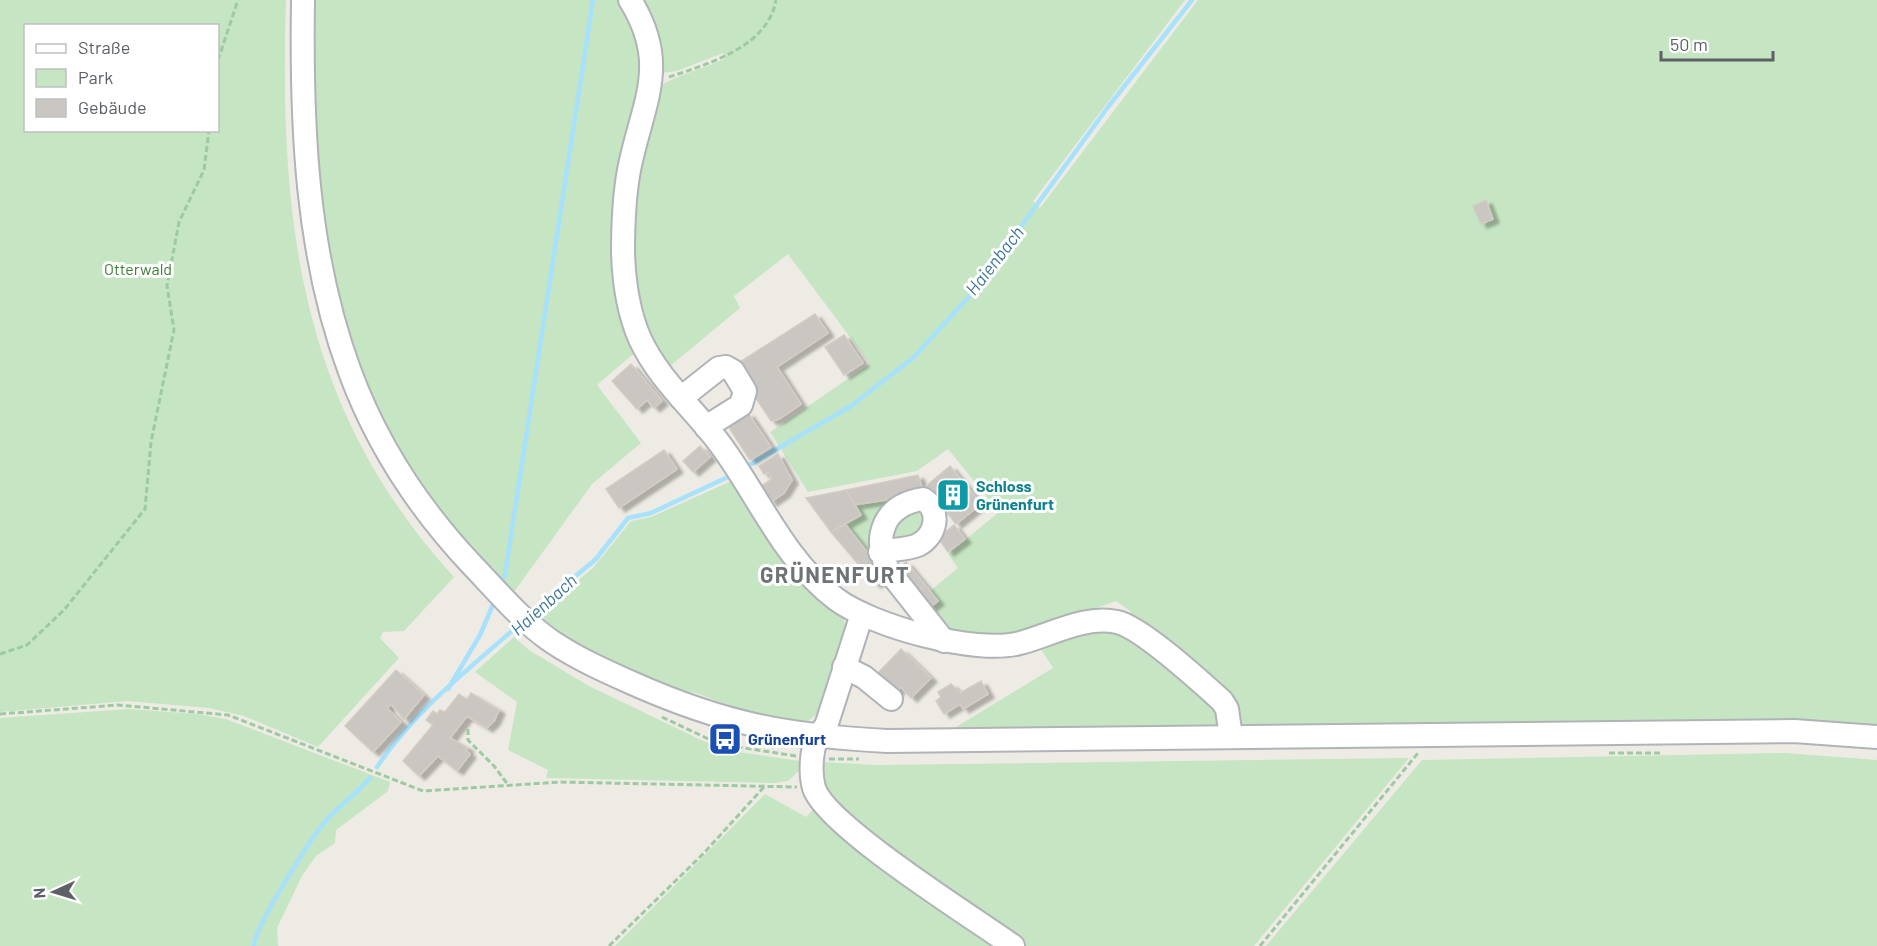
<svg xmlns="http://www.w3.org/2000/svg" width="1877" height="946" viewBox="0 0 1877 946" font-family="Barlow,sans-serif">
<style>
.green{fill:#c6e5c2;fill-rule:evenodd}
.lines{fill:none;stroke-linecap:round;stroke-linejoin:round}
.stream{stroke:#a7e1fc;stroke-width:4.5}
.building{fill:#cac6c1;stroke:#d3ccc3;stroke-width:1.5;filter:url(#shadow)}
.minor-casing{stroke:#b0b3b7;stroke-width:26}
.path{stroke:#9dc9a3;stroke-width:3;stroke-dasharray:6 3;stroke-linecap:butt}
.minor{stroke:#fff;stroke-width:22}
.labels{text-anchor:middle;stroke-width:6;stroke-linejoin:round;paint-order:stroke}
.park-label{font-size:16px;fill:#3d8137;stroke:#fff}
.culture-label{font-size:16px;font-weight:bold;fill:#0d838f;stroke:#fff;text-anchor:start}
.transit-label{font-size:16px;font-weight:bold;fill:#164399;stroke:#fff;text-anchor:start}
.water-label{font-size:18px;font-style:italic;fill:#3f779c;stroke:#fff}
.district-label{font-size:22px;font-weight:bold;letter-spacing:1.5px;fill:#6e7377;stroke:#fff}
</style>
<defs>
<filter id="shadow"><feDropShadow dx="6" dy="4" stdDeviation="1.5" flood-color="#0004"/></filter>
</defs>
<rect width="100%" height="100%" fill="#eeebe5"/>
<g class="green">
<path d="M0,0h286c-7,219 13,408 168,577l-50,54 -21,1 -3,6 19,20 -81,89 -74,-31 -35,-8 -82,-7 -127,11zM26,26h192v104h-192z"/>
<polygon points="311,0 623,0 645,57 627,149 639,349 597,385 641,443 592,484 514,592 483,563 421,492 372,405 339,308 322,211 311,88"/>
<path d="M637,0h548l-152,201 7,7 158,-208h679v728l-631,-1 -113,-108 -3,-8 -14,-10 -96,35 -65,1 -28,-27 11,-9 -8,-10 28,-23 -10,-14 51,-42 -51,-63 -31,22 -109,21 -38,-60 100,-68 -82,-110 -54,42 6,12 -76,63 -30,-71 -4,-91 25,-118c13,-15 51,-22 71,-33l-3,-5 -46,18 -16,2z"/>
<polygon points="736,479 841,611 847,629 821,711 803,725 755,715 696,693 659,687 618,668 571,641 537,614 593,568 631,521 651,517"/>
<polygon points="905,497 886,514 884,573 845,524 861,516 854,505"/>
<path d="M916,506l10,9c-4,24 -19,25 -39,31l2,-20z"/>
<polygon points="1082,630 1126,632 1220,711 1219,726 1212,729 948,732 1053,668 1037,643"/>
<polygon points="514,637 529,650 589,686 703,741 738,752 800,761 802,768 788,781 774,783 546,778 548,770 508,750 517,702 475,672"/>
<polygon points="129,709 197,714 226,719 390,782 388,791 336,830 335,843 316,856 302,876 277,928 278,946 0,946 0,718"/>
<polygon points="1785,753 1877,760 1877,946 1266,946 1422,760"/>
<polygon points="1409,758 1254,946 1025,946 853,824 824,789 821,762 877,765"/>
<polygon points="765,794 806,817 814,808 1002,946 615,946"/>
</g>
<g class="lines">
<g class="stream">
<polyline points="746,467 851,406 914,357 974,291 1108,107 1192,0"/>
<polyline points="500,587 505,574 593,0"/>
<polyline points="529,615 596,559 628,518 651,513 732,475"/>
<polyline points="448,689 480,635 495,600"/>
<path d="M377,767c38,-57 93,-99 144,-144"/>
<path d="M254,946c0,-18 56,-106 70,-123 14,-17 32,-28 46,-45"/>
</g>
</g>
<g class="building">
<polygon points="1486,200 1493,219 1481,224 1473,206"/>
<polygon points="815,314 828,333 777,367 801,404 779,419 771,421 736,368 742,364 740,362"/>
<polygon points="844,335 863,363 844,375 825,347"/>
<polygon points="631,364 662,401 654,408 647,400 637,409 612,381"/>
<polygon points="748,413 771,447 750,460 728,426"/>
<polygon points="700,446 710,457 693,472 683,461"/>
<polygon points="664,450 677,469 619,508 606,489"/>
<polygon points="778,454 792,480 784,493 771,502 761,486 772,479 768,472 764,474 759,466"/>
<polygon points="950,466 981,504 956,524 926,486"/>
<polygon points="918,475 923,490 905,497 854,505 846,490"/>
<polygon points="846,490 861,515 831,532 806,498"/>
<polygon points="845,524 888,578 883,583 879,581 875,584 831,532"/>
<polygon points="954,525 965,539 948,552 938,538"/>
<polygon points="906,562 925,585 914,595 895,571"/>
<polygon points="925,585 938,601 927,610 921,601 925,598 918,592"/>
<polygon points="901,649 931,678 911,698 901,687 894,694 876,675"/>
<polygon points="396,670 424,695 404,719 391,704 387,708 401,722 373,752 345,726"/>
<polygon points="981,681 988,694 963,709 960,704 944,714 936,701 941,697 938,692 951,684 960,693"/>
<polygon points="471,693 499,710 494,721 487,728 467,716 450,738 468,748 466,750 470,754 457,771 438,756 419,776 403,761 433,725 426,720 433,711 437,714 440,710 445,712 459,694 467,700"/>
</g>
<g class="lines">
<defs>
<g id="minor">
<path d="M303,0c-2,125 3,254 47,372 27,73 70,138 123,194 24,25 49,55 78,75 25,17 54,30 81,42 92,41 156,53 255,58l907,-10 83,6"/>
<path d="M630,0c41,66 12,103 -1,170 -5,27 -6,55 -6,83 1,29 5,59 17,86 19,41 54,70 80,105 38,51 64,116 116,155 36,27 140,56 184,44 31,-8 64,-28 97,-21 24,5 84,60 105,79l5,8 4,28"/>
<polyline points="681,398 719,368 726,367 733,371 745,391 741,405 706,427"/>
<path d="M880,552c12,-3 27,-2 38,-7 19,-10 23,-35 5,-46 -39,6 -51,37 -35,71"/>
<polyline points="892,575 944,641"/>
<path d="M862,614l-35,109c-2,6 -8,10 -10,15 -6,13 -7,36 -3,50 12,38 160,130 199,158"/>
<polyline points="844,667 864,677 891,699"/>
</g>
</defs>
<use href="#minor" class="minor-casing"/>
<g class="path">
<polyline points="218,60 238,0"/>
<path d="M669,77c39,-13 99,-30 107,-77"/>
<polyline points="0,654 27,645 64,610 145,509 151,442 174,330 167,286 179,222 204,170 209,130"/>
<polyline points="0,714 118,705 228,715 423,791 560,782 797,787"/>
<polyline points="662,717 719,744 796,756"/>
<polyline points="468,729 468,740 494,766 509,786"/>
<polyline points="1609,753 1660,753"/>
<polyline points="829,759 859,759"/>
<polyline points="609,946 704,853 764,787"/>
<polyline points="1260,946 1418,753"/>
</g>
<use href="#minor" class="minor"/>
</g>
<defs>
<symbol id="building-square" viewBox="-11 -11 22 22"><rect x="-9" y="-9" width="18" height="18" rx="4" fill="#0f9aa8" stroke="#fff"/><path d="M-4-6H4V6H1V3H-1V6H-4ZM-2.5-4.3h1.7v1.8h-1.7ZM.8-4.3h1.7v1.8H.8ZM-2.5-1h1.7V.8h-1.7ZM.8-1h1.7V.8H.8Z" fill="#fff"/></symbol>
<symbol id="bus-square" viewBox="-11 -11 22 22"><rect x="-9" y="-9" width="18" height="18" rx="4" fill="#1a4fb4" stroke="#fff"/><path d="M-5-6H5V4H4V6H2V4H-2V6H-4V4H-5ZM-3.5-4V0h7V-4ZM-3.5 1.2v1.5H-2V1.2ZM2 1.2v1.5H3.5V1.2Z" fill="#fff"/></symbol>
</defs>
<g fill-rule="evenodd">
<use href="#building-square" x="934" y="476" width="38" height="38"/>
<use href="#bus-square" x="706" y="720" width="38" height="38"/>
</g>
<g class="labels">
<g class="park-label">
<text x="138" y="275">Otterwald</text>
</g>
<g class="culture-label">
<text x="976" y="492">Schloss<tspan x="976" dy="18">Grünenfurt</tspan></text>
</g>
<g class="transit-label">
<text x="748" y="745">Grünenfurt</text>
</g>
<g class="water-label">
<text transform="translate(995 261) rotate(-52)" y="6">Haienbach</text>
<text transform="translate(544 605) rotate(-42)" y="6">Haienbach</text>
</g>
<g class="district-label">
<text x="835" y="583">GRÜNENFURT</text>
</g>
</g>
<rect x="24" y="24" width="195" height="108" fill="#ffffff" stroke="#bec0c1" stroke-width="1.5"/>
<rect x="36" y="44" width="30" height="9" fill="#ffffff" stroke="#bec0c1" stroke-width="1.5"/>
<text x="78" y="54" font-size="18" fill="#5d6165">Straße</text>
<rect x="36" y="69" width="30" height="18" fill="#c6e5c2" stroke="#bec0c1" stroke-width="1.5"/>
<text x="78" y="84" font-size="18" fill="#5d6165">Park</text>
<rect x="36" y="99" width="30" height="18" fill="#cac6c1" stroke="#bec0c1" stroke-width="1.5"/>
<text x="78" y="114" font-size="18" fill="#5d6165">Gebäude</text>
<g transform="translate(54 892) rotate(266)" stroke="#ffffff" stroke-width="4.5" paint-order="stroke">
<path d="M0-4.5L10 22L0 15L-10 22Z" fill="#5d6165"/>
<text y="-9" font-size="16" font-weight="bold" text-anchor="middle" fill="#5d6165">N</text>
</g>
<path d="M1661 51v9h112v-9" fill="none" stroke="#5d6165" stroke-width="3"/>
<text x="1670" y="51" font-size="18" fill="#5d6165" stroke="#ffffff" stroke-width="4.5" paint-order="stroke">50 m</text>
</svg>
